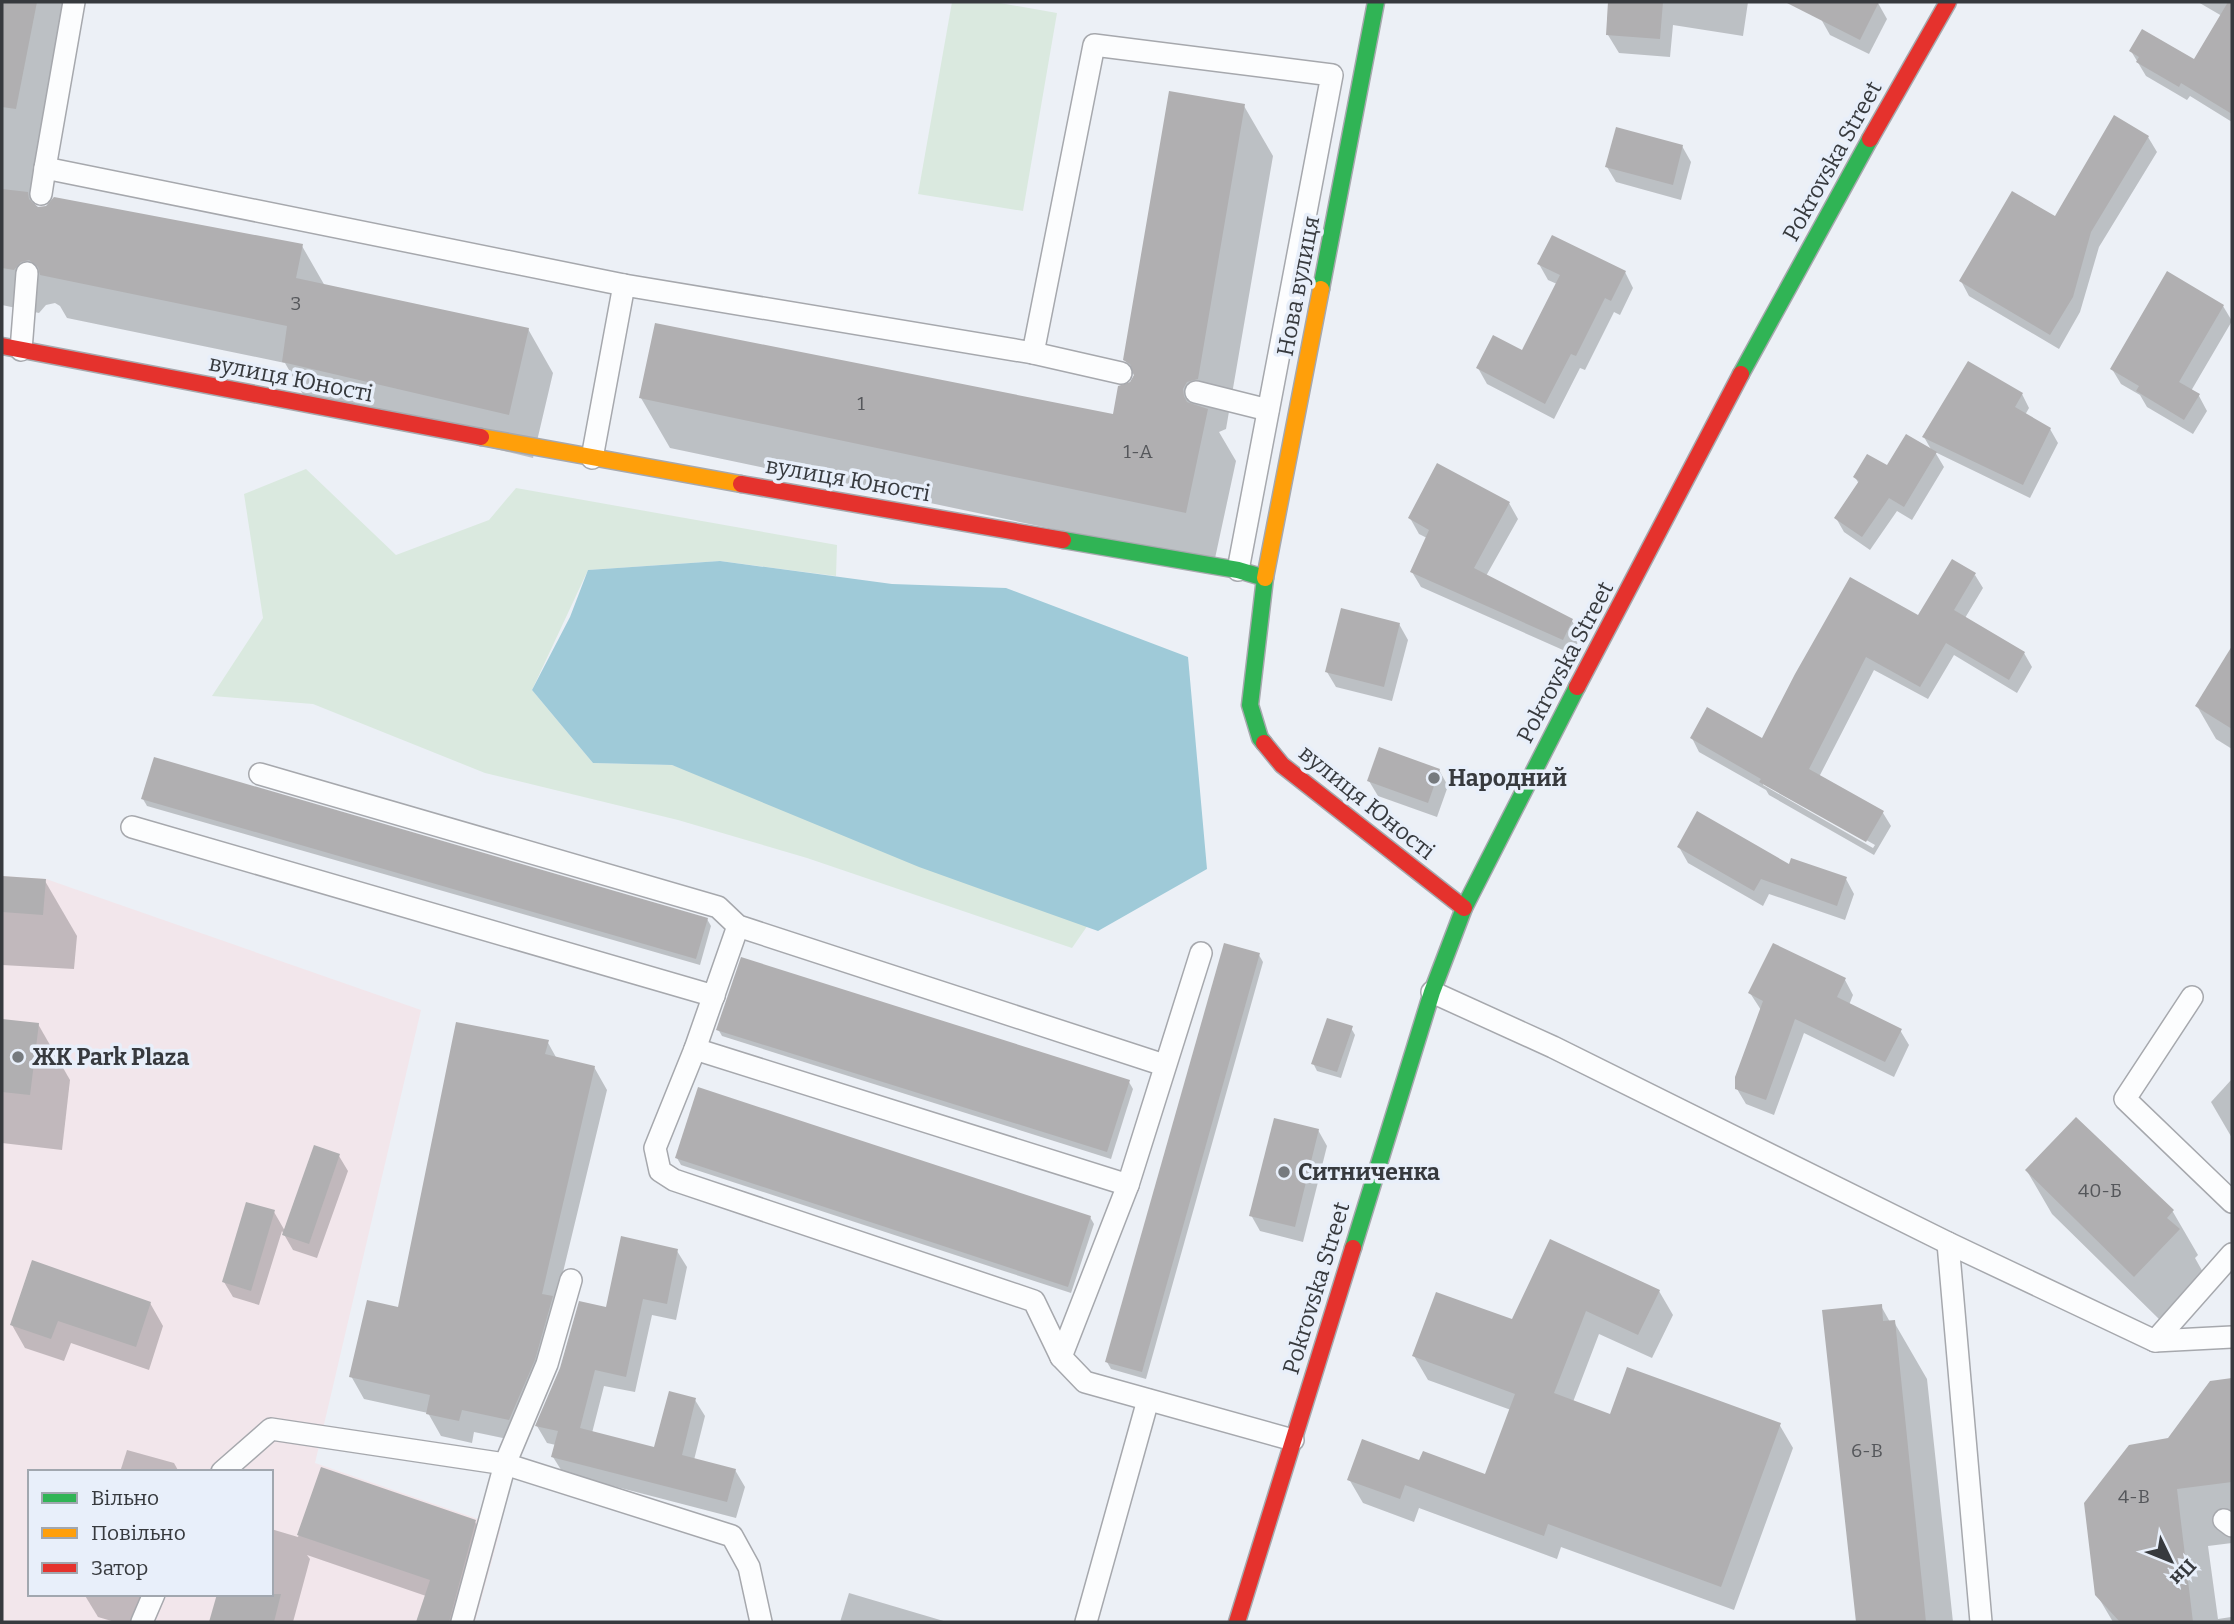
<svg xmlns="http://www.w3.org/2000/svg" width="2234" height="1624" viewBox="0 0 2234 1624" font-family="Bitter,serif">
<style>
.industrial{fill:#f2e6eb;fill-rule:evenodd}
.green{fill:#dae9df}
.water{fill:#9fcad8}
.shadow{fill:#0003;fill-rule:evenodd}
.building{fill:#b0afb1}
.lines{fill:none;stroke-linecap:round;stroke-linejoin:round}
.lane-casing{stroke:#a6a8ad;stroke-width:24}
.fast-casing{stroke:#a6a8ad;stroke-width:19}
.slow-casing{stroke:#a6a8ad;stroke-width:19}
.jam-casing{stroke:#a6a8ad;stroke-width:19}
.lane{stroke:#fcfdfe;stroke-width:21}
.fast{stroke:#30b455;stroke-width:16}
.slow{stroke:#ff9f0a;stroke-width:16}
.jam{stroke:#e5322d;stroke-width:16}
.poi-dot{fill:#767a7e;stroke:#e8effa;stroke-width:2.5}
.labels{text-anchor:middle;stroke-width:7;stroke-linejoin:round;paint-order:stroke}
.number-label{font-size:19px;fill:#55575b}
.street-label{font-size:23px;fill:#373a3e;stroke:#e8effa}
.poi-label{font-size:23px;font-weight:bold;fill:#373a3e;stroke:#e8effa;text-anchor:start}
</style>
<rect width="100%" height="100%" fill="#ecf0f6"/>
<path class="industrial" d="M2,876l44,3 375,131 -106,453 186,64 -26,95h-473zM30,1472h241v122h-241z"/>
<g class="green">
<polygon points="952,2 994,2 1057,13 1023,211 918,194"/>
<polygon points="306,469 396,555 489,520 516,488 837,545 836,576 720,561 588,570 532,690 593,763 672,765 1097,912 1072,948 807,858 678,820 485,773 313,704 212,696 263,618 244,494"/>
</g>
<polygon class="water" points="720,561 892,584 1006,588 1188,657 1207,869 1098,931 919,867 672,765 593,763 532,690 570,617 588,570"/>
<g class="shadow">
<polygon points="2,2 68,2 31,201 38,209 302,246 325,286 528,329 553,373 533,458 309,405 285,363 67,318 60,306 55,303 46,305 39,313 2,305"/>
<polygon points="1610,2 1748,2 1743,36 1673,25 1670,57 1619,53 1608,35"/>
<polygon points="1830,2 1878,3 1887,19 1869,54 1830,35 1821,19"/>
<polygon points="2198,2 2232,2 2232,122 2190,96 2187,100 2146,76 2131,51 2194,61 2222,16"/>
<polygon points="1244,106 1273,156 1226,429 1219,432 1236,461 1214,563 670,448 641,398 1114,416 1135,377 1125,360"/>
<polygon points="2148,137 2157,152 2099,247 2080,312 2059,349 1969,296 1961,281 2055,219"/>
<polygon points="1682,146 1691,162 1681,200 1616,182 1607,167"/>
<polygon points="1539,264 1625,272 1633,288 1620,315 1614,312 1585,370 1580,368 1554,419 1487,384 1478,368 1523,353 1557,284 1548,280"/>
<polygon points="2223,306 2232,321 2191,391 2199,396 2207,411 2193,434 2147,407 2140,395 2121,384 2112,369"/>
<polygon points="2022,394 2029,408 2025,415 2050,429 2058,443 2030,498 1935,452 1944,467 1912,520 1897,511 1870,550 1844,532 1836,518 1859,484 1855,477 1888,468 1932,451 1924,437"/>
<polygon points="1509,503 1518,519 1486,576 1572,621 1581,636 1572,654 1421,587 1412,572 1427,538 1419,534 1410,518"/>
<path d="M1975,575l8,13 -18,30 59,35 8,14 -15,26 -63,-38 -26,44 -54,-29 -55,107 64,36 8,13 -17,29 -105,-60 -3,-5 -67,-38 -7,-14 71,3 34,-67 122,-56zM1763,781l112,64 -2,3 -110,-63z"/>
<polygon points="1399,624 1408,640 1392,701 1336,687 1327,672"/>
<polygon points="2232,649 2232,749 2216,739 2197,706"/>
<polygon points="1439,770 1448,786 1437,817 1378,796 1369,781"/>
<polygon points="143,799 707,919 711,926 700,965 147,806"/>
<polygon points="1679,847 1790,866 1846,879 1854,894 1845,920 1769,894 1763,906 1688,863"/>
<polygon points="2,877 45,881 77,936 74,969 2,965"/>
<polygon points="1259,955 1263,962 1146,1379 1111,1369 1107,1362"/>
<polygon points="1845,980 1853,995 1849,1005 1900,1030 1909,1045 1894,1077 1804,1033 1774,1115 1746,1104 1737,1089 1761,1010 1750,993"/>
<polygon points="2,1020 38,1024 70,1080 62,1150 2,1143"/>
<polygon points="1351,1028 1355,1035 1341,1078 1317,1071 1313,1063"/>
<polygon points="718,1029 1129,1082 1133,1089 1111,1159 722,1036"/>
<polygon points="547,1041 557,1059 594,1067 607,1090 522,1442 474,1432 472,1443 441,1436 428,1413 364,1399 351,1376 399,1309"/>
<polygon points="2232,1079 2232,1138 2211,1102"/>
<polygon points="2076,1120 2173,1212 2198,1255 2195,1258 2204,1274 2160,1320 2052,1214 2027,1171"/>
<polygon points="1318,1130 1327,1146 1303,1242 1260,1231 1251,1215"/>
<polygon points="339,1156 348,1171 317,1258 293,1250 282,1231 259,1305 233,1297 224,1282 274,1212 285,1231"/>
<polygon points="677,1158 1090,1217 1094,1224 1071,1293 681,1165"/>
<polygon points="677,1251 687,1267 676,1320 652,1315 635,1392 604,1386 592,1433 655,1450 695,1400 705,1416 694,1460 735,1470 745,1487 736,1518 563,1473 553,1457 556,1445 547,1443 537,1426 607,1309"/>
<polygon points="1659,1291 1673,1315 1652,1358 1599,1334 1573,1402 1611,1417 1779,1424 1793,1448 1734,1610 1561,1547 1557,1559 1419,1508 1414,1522 1363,1503 1349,1479 1420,1462 1486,1476 1511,1410 1428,1380 1414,1356 1513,1321"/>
<polygon points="150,1303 163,1326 149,1370 71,1343 64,1361 25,1348 12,1325"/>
<polygon points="1881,1306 1890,1322 1894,1322 1927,1379 1953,1622 1858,1622 1824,1312"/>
<polygon points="2232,1380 2232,1543 2208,1546 2218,1619 2231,1617 2232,1622 2113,1622 2097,1595 2169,1440 2211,1382"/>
<polygon points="127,1450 174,1463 179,1472 120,1472"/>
<polygon points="322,1469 475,1522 488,1544 467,1622 418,1622 426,1596 307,1555 310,1559 293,1622 210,1622 219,1594 271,1594 271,1529 298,1537"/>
<polygon points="849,1593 947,1622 840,1622"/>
<polygon points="84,1594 156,1594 147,1622 115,1622 98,1617"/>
</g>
<g class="building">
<polygon points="2,2 37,2 16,109 2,107"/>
<polygon points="1608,2 1663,2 1660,39 1606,35"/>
<polygon points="1785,2 1879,2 1860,40"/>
<polygon points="2228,2 2232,2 2232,114 2181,83 2179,87 2136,62 2139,57 2129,51 2142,29 2194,59"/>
<polygon points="1169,91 1245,104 1198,379 1187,382 1183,389 1184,396 1187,402 1208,409 1186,513 639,398 655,323 1113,414 1118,386 1130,382 1134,375 1130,364 1123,360"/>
<polygon points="2114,115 2149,136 2091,232 2073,297 2050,335 1959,281 2012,191 2055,216"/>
<polygon points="1616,127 1683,145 1673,185 1605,167"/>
<polygon points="2,189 28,192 29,199 38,207 46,206 54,197 303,244 296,278 529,328 509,415 282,362 287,326 40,275 38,267 29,260 21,262 14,270 2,268"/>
<polygon points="1552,235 1626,271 1611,301 1605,298 1576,356 1571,354 1545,404 1476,368 1493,335 1522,350 1560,275 1537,264"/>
<polygon points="2167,271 2224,305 2179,382 2200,394 2184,420 2136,391 2139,386 2110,369"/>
<polygon points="1968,361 2023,393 2015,407 2051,428 2023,485 1922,437"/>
<polygon points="1906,434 1937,452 1904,507 1889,498 1862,537 1834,518 1859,481 1853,477 1867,454 1887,465"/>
<polygon points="1437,463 1510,502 1474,568 1573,619 1563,640 1410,572 1429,530 1408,518"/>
<polygon points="1952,559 1976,573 1954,610 2025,652 2009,680 1946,643 1920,687 1866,657 1809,769 1884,811 1866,842 1759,782 1761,779 1690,738 1707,707 1762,738 1795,674 1850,577 1918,615"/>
<polygon points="1341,608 1400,623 1384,687 1325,672"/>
<polygon points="2232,646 2232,729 2195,706"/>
<polygon points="1379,747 1440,769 1428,803 1367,781"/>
<polygon points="154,757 708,918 696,959 141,799"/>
<polygon points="1697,811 1789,864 1791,858 1847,877 1837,906 1761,879 1754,891 1677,847"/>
<polygon points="2,876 46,879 43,915 2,912"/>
<polygon points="1224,943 1260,953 1142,1372 1105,1362"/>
<polygon points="1773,943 1846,978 1837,997 1902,1029 1885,1062 1795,1019 1766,1100 1735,1089 1735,1077 1763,1001 1748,993"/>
<polygon points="741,957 1130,1080 1107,1152 716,1030"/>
<polygon points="1327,1018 1353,1026 1337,1072 1311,1064"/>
<polygon points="2,1019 39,1023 30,1095 2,1092"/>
<polygon points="456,1022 549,1040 545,1054 595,1066 542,1294 553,1296 535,1360 509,1420 462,1410 459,1421 426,1414 430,1395 349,1377 367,1300 398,1307"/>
<polygon points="698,1087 1091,1216 1068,1287 675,1158"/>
<polygon points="2076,1117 2174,1210 2167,1218 2180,1229 2134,1277 2025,1170"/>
<polygon points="1274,1118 1319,1129 1295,1227 1249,1216"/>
<polygon points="314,1145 340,1154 309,1244 282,1235"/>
<polygon points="246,1202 275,1210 251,1291 222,1282"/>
<polygon points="621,1236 678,1249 667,1304 643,1299 626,1377 595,1370 580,1428 654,1447 669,1391 696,1398 682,1455 736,1469 727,1502 551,1457 558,1431 535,1426 560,1368 579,1301 606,1307"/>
<polygon points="1550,1239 1660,1290 1638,1335 1586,1311 1554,1393 1610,1414 1627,1367 1781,1423 1721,1587 1548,1524 1544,1536 1405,1485 1400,1499 1347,1480 1362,1439 1419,1460 1423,1451 1485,1474 1515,1394 1412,1356 1436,1292 1512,1319"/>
<polygon points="32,1260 151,1302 136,1347 58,1321 51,1339 10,1325"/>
<polygon points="1882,1304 1883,1321 1895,1320 1926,1622 1856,1622 1822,1310"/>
<polygon points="2232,1378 2232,1482 2177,1489 2193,1622 2120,1622 2095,1595 2084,1503 2129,1445 2168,1438 2210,1381"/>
<polygon points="321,1467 476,1520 449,1622 416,1622 430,1580 297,1535"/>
<polygon points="217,1594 281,1594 274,1622 209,1622"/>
</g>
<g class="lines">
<defs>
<g id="lane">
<polyline points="45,168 74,2"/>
<polyline points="41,194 45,168 624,285"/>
<polyline points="21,350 27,273"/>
<polyline points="1033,353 1121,373"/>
<polyline points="1196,392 1268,410"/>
<polyline points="592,458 624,285 1033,353 1094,45 1332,75 1238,570"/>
<polyline points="260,774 718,907 738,926 1164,1065"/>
<polyline points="132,827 714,996"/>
<polyline points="738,926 695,1049 655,1148 660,1171 674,1180 1034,1301 1061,1357 1085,1382 1293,1440"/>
<polyline points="1432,992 1553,1047 1948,1243 2155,1341 2232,1337"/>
<polyline points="2192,997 2125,1099 2232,1202"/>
<polyline points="695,1049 1128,1185"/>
<polyline points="1948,1243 1981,1622"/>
<polyline points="2155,1341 2232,1254"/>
<polyline points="1061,1357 1128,1185 1201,953"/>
<polyline points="222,1472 271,1429 505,1464 732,1536 749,1567 761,1622"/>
<polyline points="2224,1520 2232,1526"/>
<polyline points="142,1622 154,1594"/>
<polyline points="462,1622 505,1464 547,1364 571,1280"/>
<polyline points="1086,1622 1148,1400"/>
</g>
<g id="fast">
<polyline points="1321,289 1376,2"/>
<polyline points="1741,374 1870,139"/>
<polyline points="1063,540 1238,570 1265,578 1250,705 1260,738 1264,743"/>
<polyline points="1353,1248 1432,992 1464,908 1577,687"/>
</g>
<g id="slow">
<polyline points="481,437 741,484"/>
<polyline points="1265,578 1321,289"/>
</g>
<g id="jam">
<polyline points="1870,139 1948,2"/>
<polyline points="2,346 481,437"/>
<polyline points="741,484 1063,540"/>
<polyline points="1577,687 1741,374"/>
<polyline points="1264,743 1282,765 1464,908"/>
<polyline points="1237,1622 1353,1248"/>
</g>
</defs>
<use href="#lane" class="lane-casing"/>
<use href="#fast" class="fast-casing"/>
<use href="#slow" class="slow-casing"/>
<use href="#jam" class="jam-casing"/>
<use href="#lane" class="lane"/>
<use href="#fast" class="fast"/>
<use href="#slow" class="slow"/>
<use href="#jam" class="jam"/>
</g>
<g class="poi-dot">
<circle cx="1434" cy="778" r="7"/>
<circle cx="18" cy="1057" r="7"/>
<circle cx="1284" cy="1172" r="7"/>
</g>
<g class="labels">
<g class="number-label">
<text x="296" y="310">3</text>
<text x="861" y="410">1</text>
<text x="1138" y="458">1-А</text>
<text x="2100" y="1197">40-Б</text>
<text x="1867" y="1457">6-В</text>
<text x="2134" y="1503">4-В</text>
</g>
<g class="street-label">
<text transform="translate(1832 161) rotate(-61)" y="8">Pokrovska Street</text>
<text transform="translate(1298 286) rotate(-79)" y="8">Нова вулиця</text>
<text transform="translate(291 378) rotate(11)" y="8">вулиця Юності</text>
<text transform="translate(848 479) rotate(10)" y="8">вулиця Юності</text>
<text transform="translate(1565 662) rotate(-62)" y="8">Pokrovska Street</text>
<text transform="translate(1367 802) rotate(39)" y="8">вулиця Юності</text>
<text transform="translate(1316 1288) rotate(-73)" y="8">Pokrovska Street</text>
</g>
<g class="poi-label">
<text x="1448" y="786">Народний</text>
<text x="32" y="1065">ЖК Park Plaza</text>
<text x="1298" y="1180">Ситниченка</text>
</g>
</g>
<rect width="2234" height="1624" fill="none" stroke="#373a3e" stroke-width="7"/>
<rect x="28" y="1470" width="245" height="126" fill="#e8effa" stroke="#a1a7af" stroke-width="2"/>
<rect x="42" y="1493" width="35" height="10" fill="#30b455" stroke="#a1a7af" stroke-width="2"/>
<text x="91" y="1505" font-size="21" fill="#373a3e">Вільно</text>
<rect x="42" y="1528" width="35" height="10" fill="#ff9f0a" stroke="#a1a7af" stroke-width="2"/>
<text x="91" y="1540" font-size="21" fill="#373a3e">Повільно</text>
<rect x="42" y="1563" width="35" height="10" fill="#e5322d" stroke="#a1a7af" stroke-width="2"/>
<text x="91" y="1575" font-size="21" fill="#373a3e">Затор</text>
<g transform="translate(2171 1561) rotate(133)" stroke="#e8effa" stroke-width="5" paint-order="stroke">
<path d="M0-5L12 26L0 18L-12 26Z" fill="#373a3e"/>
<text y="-10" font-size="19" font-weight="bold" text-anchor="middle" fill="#373a3e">Пн</text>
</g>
</svg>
